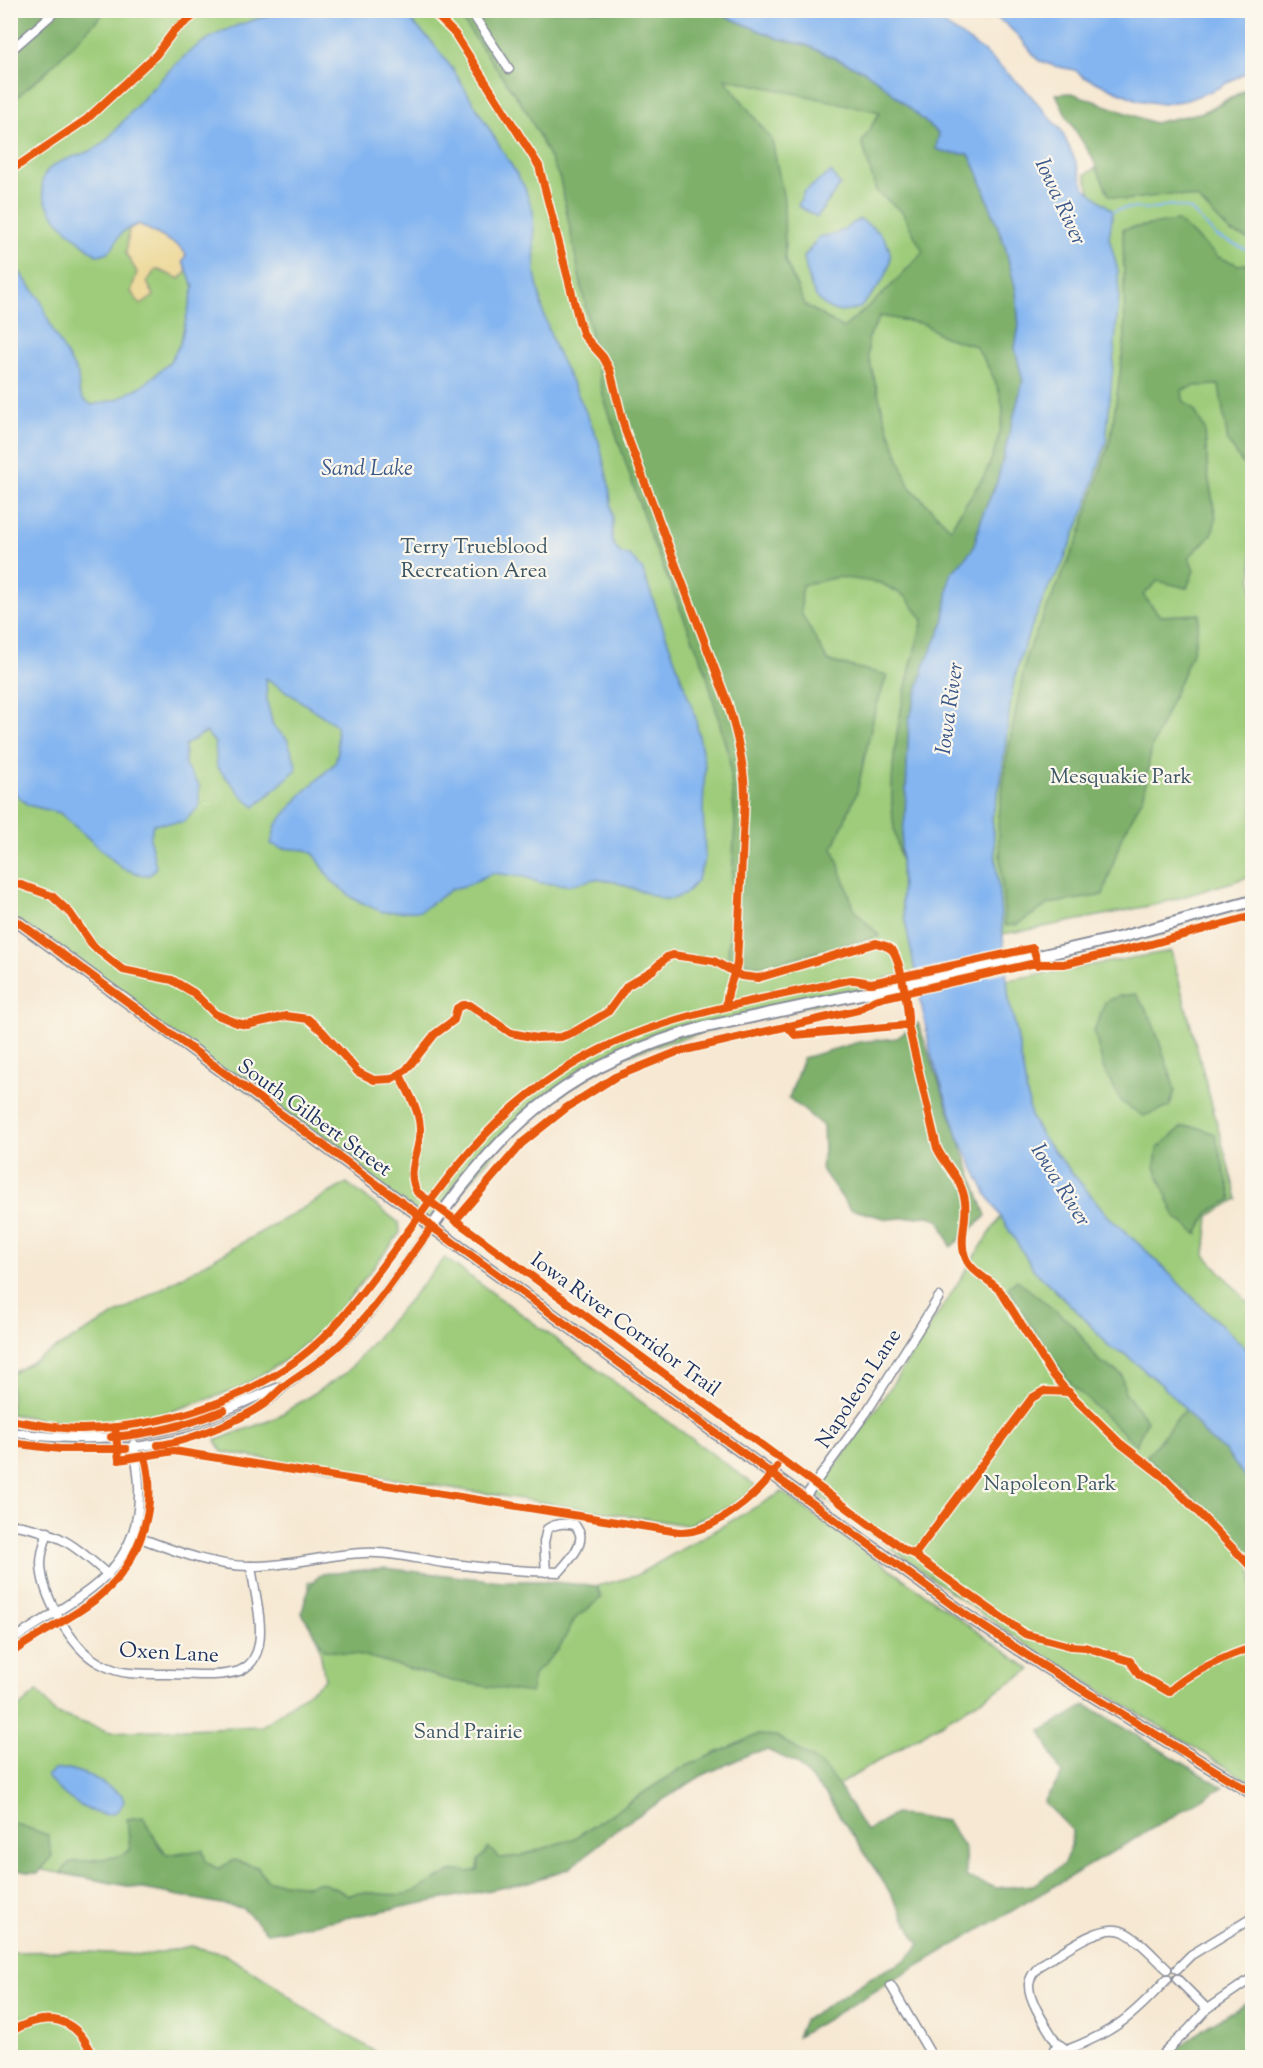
<svg xmlns="http://www.w3.org/2000/svg" width="1263" height="2068" viewBox="0 0 1263 2068" font-family="'Sorts Mill Goudy',serif">
<style>
.green{fill:#9ecc7a;stroke:#5c7e6c;stroke-width:1.5}
.forest{fill:#7eb06a;stroke:#4c7064;stroke-width:1.5;fill-rule:evenodd}
.sand{fill:#eeda9e;stroke:#84847e;stroke-width:1.5}
.water{fill:#84b5f0;stroke:#5072a7;stroke-width:1.5}
.pier{fill:#f6e8d2}
.lines{fill:none;stroke-linecap:round;stroke-linejoin:round}
.stream{stroke:#84b5f0;stroke-width:2}
.minor-casing{stroke:#888c98;stroke-width:11}
.major-casing{stroke:#888c98;stroke-width:14}
.minor{stroke:#fff;stroke-width:8}
.major{stroke:#fff;stroke-width:10}
.cycleway-casing{stroke:#fbf7ec;stroke-width:11}
.cycleway{stroke:#e8590c;stroke-width:8}
.labels{text-anchor:middle;stroke-width:4.5;stroke-linejoin:round;paint-order:stroke}
.park-label{font-size:21px;fill:#3c5665;stroke:#fbf7ec}
.street-label{font-size:21px;fill:#1b2f5e;stroke:#fbf7ec}
.water-label{font-size:22px;font-style:italic;fill:#3a578a;stroke:#fbf7ec}
</style>
<rect width="100%" height="100%" fill="#fbf7ec"/>
<filter id="ink" filterUnits="userSpaceOnUse"><feTurbulence type="fractalNoise" baseFrequency=".0167" numOctaves="2"/><feDisplacementMap in="SourceGraphic" scale="12" xChannelSelector="R" yChannelSelector="G"/><feConvolveMatrix kernelMatrix="1 2 1 2 8 2 1 2 1" color-interpolation-filters="sRGB"/></filter>
<filter id="wash" filterUnits="userSpaceOnUse"><feTurbulence type="fractalNoise" baseFrequency=".008" numOctaves="4" result="noise"/><feDisplacementMap in="SourceGraphic" scale="24" xChannelSelector="R" yChannelSelector="G"/><feGaussianBlur stdDeviation="1.35" result="paint"/><feColorMatrix in="noise" values="0 0 0 0 0 0 0 0 0 0 0 0 0 0 0 0 0 1.4 0 .05"/><feComposite in="paint" operator="in"/></filter>
<g filter="url(#wash)">
<rect width="100%" height="100%" fill="#f6e8d2"/>
<g class="green">
<polygon points="61,11 680,11 765,31 946,130 1003,223 1017,408 907,776 901,860 902,904 916,972 885,978 887,989 763,1015 618,1057 519,1123 432,1227 11,916 11,55"/>
<polygon points="1252,86 1252,876 1159,904 1028,930 990,936 984,818 1102,229 1085,174"/>
<polygon points="1171,951 1237,1199 1209,1216 1205,1255 1252,1307 1252,1354 1203,1308 1153,1257 1108,1216 1043,1138 1031,1118 1016,1029 1009,1002 1007,980"/>
<polygon points="347,1183 399,1223 400,1233 330,1323 287,1359 238,1389 172,1411 117,1425 61,1422 11,1414 11,1374"/>
<polygon points="1001,1216 1034,1270 1081,1315 1111,1348 1125,1354 1162,1385 1185,1409 1209,1439 1225,1451 1252,1486 1252,1783 1030,1647 952,1593 816,1493 881,1402"/>
<polygon points="445,1258 756,1486 734,1505 687,1525 222,1452 216,1440 274,1419 346,1373"/>
<polygon points="782,1492 1031,1670 838,1785 768,1741 641,1802 522,1876 295,1916 257,1867 218,1869 184,1852 167,1855 153,1835 144,1889 11,1864 10,1715 38,1691 55,1713 110,1732 262,1726 325,1680 308,1582 383,1572 598,1588 597,1586 635,1576"/>
<polygon points="191,1946 224,1954 272,1983 304,2008 379,2054 381,2057 11,2057 11,1952 70,1951 146,1955"/>
</g>
<g class="forest">
<polygon points="11,11 106,11 44,74 11,102"/>
<path d="M456,11h253l21,7 47,20 29,7 58,26 16,11 59,52 9,19 21,1 9,19 27,73 11,44 3,36 -4,22 8,33 -26,101 -14,32 -10,35 -23,26 -7,50 -18,39 -16,57 -4,97 -4,42c-3,-13 -7,-27 -8,-40 -6,-63 13,-139 30,-200l-17,-23 -25,-14 -43,-6 -36,8 -1,28 27,48 59,14 -13,40 -17,77 -24,56 22,63 25,25 -118,30 -34,-8 7,-138 -6,-62 -24,-89 -56,-136 -46,-138 -43,-216 -33,-67zM724,78l156,34 -18,30 14,49 26,21 21,40 -36,38 -44,38 -38,-23 -20,-45 -1,-60 -12,-60zM880,316l44,8 20,13 31,9c12,18 23,36 27,58 4,14 -10,57 -17,70 -11,19 -25,35 -34,55l-42,-43 -24,-67 -17,-64v-16z"/>
<polygon points="1252,88 1252,240 1230,232 1198,199 1172,194 1125,200 1109,195 1091,155 1068,119 1056,94 1072,93 1154,123 1208,111"/>
<polygon points="1178,221 1218,257 1239,265 1252,263 1252,465 1243,464 1228,442 1219,385 1195,386 1182,390 1183,400 1195,411 1205,430 1208,475 1216,518 1212,534 1189,557 1194,570 1187,588 1158,581 1143,595 1160,616 1200,614 1194,648 1151,749 1144,795 1121,839 1103,895 1049,904 1016,925 1005,926 998,823 1007,756 1027,653 1080,535 1111,437 1125,337 1123,229"/>
<polygon points="1136,994 1151,1018 1169,1070 1175,1091 1169,1107 1143,1116 1122,1102 1104,1070 1094,1031 1105,1002 1119,996"/>
<polygon points="918,1023 986,1216 951,1247 940,1221 929,1216 888,1219 850,1209 821,1168 824,1151 823,1126 789,1098 803,1058 859,1042 897,1038"/>
<polygon points="1182,1127 1196,1127 1215,1134 1232,1199 1209,1212 1197,1234 1175,1217 1155,1167 1157,1149"/>
<polygon points="1017,1280 1073,1325 1098,1360 1122,1375 1125,1393 1147,1420 1136,1445 1073,1386 1048,1352 1008,1288"/>
<polygon points="1185,1409 1209,1439 1225,1451 1252,1486 1252,1558 1180,1485 1146,1457"/>
<path d="M384,1568l113,13h43l57,5 4,12 -26,21 -17,31 -25,25 -2,18 -79,-12 -90,-26 -37,-5 -23,-37c3,-14 7,-31 19,-39z"/>
<path d="M1086,1705l137,82 -426,250 7,-17 66,-42 34,-17 16,-16 -34,-59 -60,-91 -30,-32 -29,-13 -15,3 -51,23 -80,50 -51,42 -44,15 -258,50 -26,-25 -181,-35 8,-10c16,-4 49,-2 61,-13l-3,-31 16,-2 16,29 8,9 36,-5 3,12 12,7 16,-9 23,7 11,14 39,5 14,-4 28,13c18,-6 37,2 56,-1 17,-2 35,-21 50,-23 10,-1 12,3 23,-1l1,-10 10,-12 11,10 19,-2 54,-17 107,-70 77,-34 19,1 45,28 17,21 28,46 29,-17 52,7 18,28 1,28 30,11 37,-3 30,-20 8,-19 1,-16 -28,-28 18,-27 -21,-44z"/>
<polygon points="11,1822 48,1835 52,1856 38,1874 11,1869"/>
<polygon points="1252,2000 1252,2057 1166,2057 1206,2027"/>
</g>
<polygon class="sand" points="139,224 179,246 186,254 188,270 180,279 156,269 147,282 154,296 141,305 131,292 137,272 126,254 129,229"/>
<g class="water">
<path d="M284,11h106l17,6 24,24 23,30 70,115 9,25 2,62 8,39 12,36 25,51 19,43 10,43 4,34 -1,23 9,12 8,1 13,14 53,147 10,51 -2,42 2,49 -8,23 -12,13 -12,5h-10l-48,-17 -20,-3 -26,6 -29,-2 -15,-6 -33,-4 -24,12 -16,4 -32,22 -38,1 -28,-13 -23,-19 -16,-25 -8,-5 -26,-2 -10,-4 5,-19 25,-30 34,-32 3,-12 -2,-26 -70,-47 1,24 6,24 14,13 8,22 1,9 -41,37 -10,-8 -28,-32 -2,-24 -9,-11 -21,13v21l14,19v22l-16,15 -30,2 -3,16 6,27 -6,8h-8l-20,-7 -62,-55 -32,-8 -17,-15v-529l29,38 13,32 25,44 1,16 4,8 9,6 26,-6 27,-15 24,-21 11,-19 14,-58c-6,-8 -5,-15 -11,-24l3,-8 -7,-8 -40,-22c-4,2 -10,4 -14,6 -14,11 -6,23 -29,25 -20,-18 -54,-40 -54,-71 1,-26 42,-26 58,-38 12,-10 21,-23 31,-34 20,-22 41,-47 65,-65 25,-19 58,-27 88,-36z"/>
<polygon points="709,11 925,11 982,50 1025,89 1061,130 1076,162 1085,188 1113,211 1109,238 1118,271 1119,296 1106,442 1087,504 1061,567 1049,586 1028,635 1019,662 1012,690 1001,780 992,817 1009,1002 1016,1029 1031,1118 1043,1138 1108,1216 1153,1257 1203,1308 1252,1354 1252,1486 1225,1451 1209,1439 1185,1409 1162,1385 1125,1354 1111,1348 1081,1315 1034,1270 987,1195 959,1138 931,1054 902,904 901,845 905,818 909,721 925,664 943,625 950,575 973,549 983,514 997,482 1023,381 1015,348 1019,326 1016,290 1005,246 978,173 969,154 948,153 936,149 939,134 880,82 864,71 806,45 777,38 730,18"/>
<polygon points="987,11 1252,11 1252,69 1216,89 1187,100 1163,104 1138,100 1084,77 1075,70 1054,66 1038,60 1023,41 1007,25"/>
<polygon points="831,172 840,185 817,217 798,206 804,192"/>
<path d="M860,219c7,5 17,10 22,17 22,26 -5,53 -22,72 -7,1 -17,5 -24,3 -24,-7 -28,-32 -32,-54l15,-20 17,-3z"/>
<path d="M69,1769l22,7 31,19 2,7c-1,1 -5,8 -6,8 -18,16 -62,-18 -71,-34l7,-6z"/>
</g>
<polygon class="pier" points="1007,952 1009,971 917,992 913,972"/>
<g class="lines">
<polyline class="stream" points="1113,211 1126,208 1157,209 1169,205 1190,209 1216,236 1252,252"/>
</g>
</g>
<g filter="url(#ink)">
<g class="lines">
<defs>
<g id="minor">
<polyline points="470,10 509,69"/>
<polyline points="10,51 57,10"/>
<path d="M10,1432c64,10 131,9 193,-13 26,-9 51,-22 77,-32"/>
<path d="M10,1443c91,11 175,10 255,-40 9,-5 15,-14 24,-20 22,-16 45,-31 64,-51 29,-32 53,-70 79,-105"/>
<polyline points="805,1497 866,1413 939,1297"/>
<path d="M10,1524c47,7 64,20 98,51"/>
<path d="M48,1532c-3,10 -7,20 -7,31 0,31 30,85 58,100 9,5 19,9 30,10 13,1 28,1 41,1 22,0 47,4 69,-3 7,-3 13,-7 16,-15 12,-22 -1,-65 -4,-90"/>
<path d="M132,1535c39,14 77,31 118,31 42,1 87,-15 127,-13 23,1 46,7 68,10 38,5 75,8 114,9 7,-8 24,-25 21,-38 -1,-3 -3,-6 -5,-9 -11,-2 -19,-2 -28,4l-3,13 2,30"/>
<path d="M10,1642c58,-42 128,-62 129,-147 1,-17 -3,-34 -5,-51"/>
<polyline points="1177,1969 1191,1955 1252,1918"/>
<polyline points="891,1986 933,2058"/>
<polyline points="1207,2009 1252,1978"/>
<path d="M1058,2045c-9,-15 -30,-44 -29,-61 1,-8 7,-15 13,-20 19,-11 61,-43 82,-32 16,8 30,25 43,37"/>
<path d="M1067,2050c47,-18 66,-34 100,-71"/>
<polyline points="1055,2058 1053,2054 1054,2049 1060,2045 1067,2050 1066,2058"/>
<polyline points="1159,2058 1189,2029 1207,2009 1177,1979"/>
</g>
<g id="major">
<polyline points="10,916 419,1215 432,1227 966,1615 1042,1665 1252,1793"/>
<path d="M432,1227c77,-109 143,-165 273,-200l325,-69 92,-21 130,-36"/>
</g>
</defs>
<use href="#minor" class="minor-casing"/>
<use href="#major" class="major-casing"/>
<use href="#minor" class="minor"/>
<use href="#major" class="major"/>
<defs>
<g id="cycleway">
<path d="M431,10l24,24 84,132 40,155 5,15 19,21 7,13 15,60 103,274c9,31 16,59 17,91l-8,169c-3,13 -12,30 -10,42"/>
<polyline points="10,171 87,119 156,55 174,31 196,14 205,10"/>
<path d="M10,881l42,15 18,17 23,33 30,24 49,10 22,13 21,21 22,9 10,2 39,-9 22,3 14,12 36,41 16,8 17,-1 15,-9 29,-36 19,-14 3,-12 6,-3h7l41,28 26,5 24,-1 13,-5 34,-20 19,-26 26,-16 14,-13 6,-2 41,6 27,15 17,2 118,-35c7,2 13,3 17,8 8,12 16,59 15,74l29,123c9,19 25,31 28,53 3,20 -8,41 2,60 8,14 24,19 34,31l49,79 14,17 57,56 44,34 87,90"/>
<polyline points="10,916 419,1215 432,1227 966,1615 1042,1665 1252,1793"/>
<polyline points="787,1026 795,1035 908,1025"/>
<path d="M400,1075c8,17 19,34 20,53 1,23 -15,42 -3,64l489,359 9,3"/>
<polyline points="455,1221 522,1143 566,1108 615,1077 677,1052 858,1010 875,1000 886,997 1031,964 1064,964 1151,944 1252,916"/>
<path d="M10,1420c24,4 48,9 72,9 93,-2 195,-36 258,-109 60,-70 105,-153 175,-214 76,-65 151,-87 246,-107 22,-5 44,-9 66,-14 8,-1 17,-5 25,-5 7,0 13,3 20,3l156,-34 5,-1 5,17"/>
<path d="M115,1427l4,33 55,-9 505,81c34,2 80,-38 98,-65"/>
<path d="M111,1437c40,-3 77,-12 113,-27"/>
<polyline points="10,1443 60,1449 126,1449"/>
<path d="M158,1445c29,-3 87,-26 110,-44 7,-6 13,-13 20,-18 23,-16 46,-30 64,-51 30,-32 54,-70 80,-105"/>
<path d="M915,1554l4,5 106,75 45,12 15,1 45,14 9,14 30,17c16,-17 60,-38 83,-44"/>
<polyline points="915,1554 1032,1398 1044,1391 1069,1392"/>
<path d="M10,1654c25,-19 53,-31 78,-49 47,-32 72,-92 57,-148"/>
<path d="M10,2032c37,-22 67,-16 84,26"/>
</g>
</defs>
<use href="#cycleway" class="cycleway-casing"/>
<use href="#cycleway" class="cycleway"/>
</g>
</g>
<g class="labels">
<g class="park-label">
<text x="474" y="553">Terry Trueblood<tspan x="474" dy="24">Recreation Area</tspan></text>
<text x="1121" y="783">Mesquakie Park</text>
<text x="1050" y="1490">Napoleon Park</text>
<text x="468" y="1738">Sand Prairie</text>
</g>
<g class="street-label">
<text transform="translate(315 1117) rotate(36)" y="7">South Gilbert Street</text>
<text transform="translate(626 1324) rotate(36)" y="7">Iowa River Corridor Trail</text>
<text transform="translate(858 1388) rotate(-57)" y="7">Napoleon Lane</text>
<text transform="translate(169 1652) rotate(3)" y="7">Oxen Lane</text>
</g>
<g class="water-label">
<text transform="translate(1062 201) rotate(65)" y="8">Iowa River</text>
<text x="367" y="475">Sand Lake</text>
<text transform="translate(948 708) rotate(-82)" y="8">Iowa River</text>
<text transform="translate(1062 1184) rotate(58)" y="8">Iowa River</text>
</g>
</g>
<rect width="1263" height="2068" fill="none" stroke="#fbf7ec" stroke-width="36"/>
</svg>
